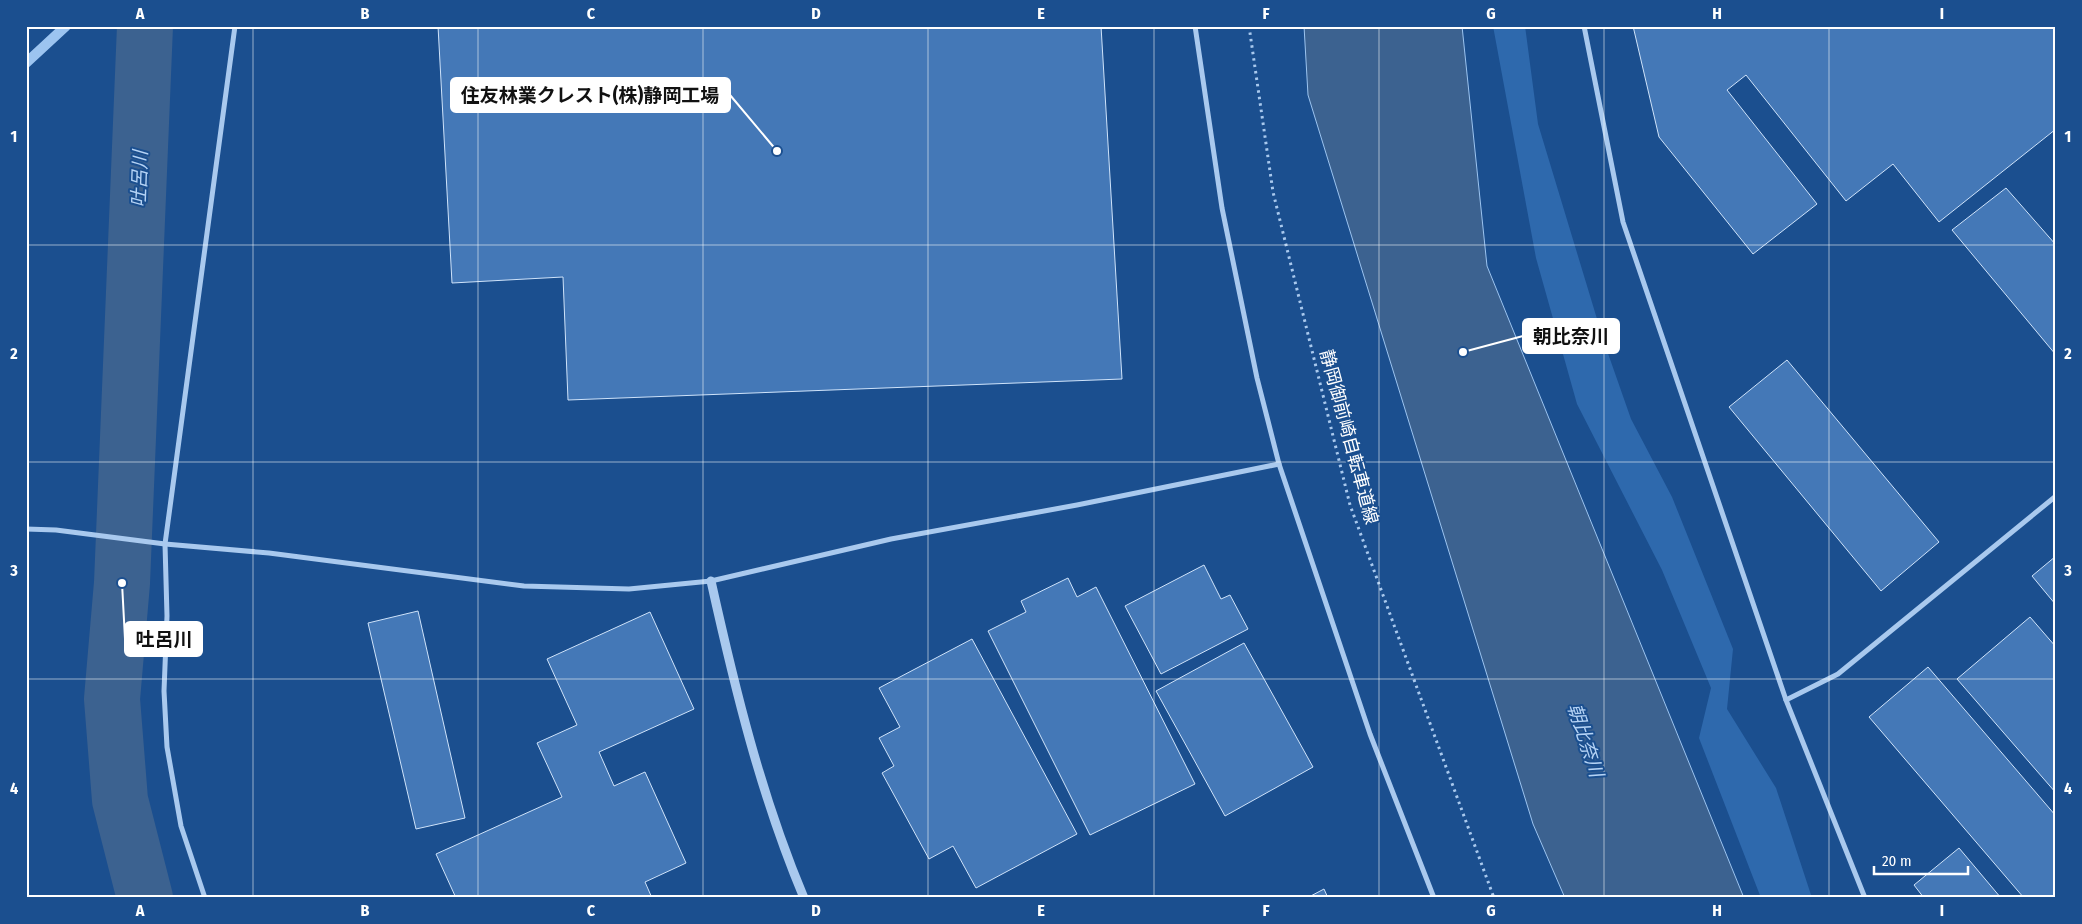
<svg xmlns="http://www.w3.org/2000/svg" width="2082" height="924" viewBox="0 0 2082 924" font-family="'Fira Sans Condensed','Noto Sans JP',sans-serif">
<style>
.green{fill:#2e69ad}
.water{fill:#3c6290;stroke:#9cc4f0}
.lines{fill:none;stroke-linecap:round;stroke-linejoin:round}
.stream{stroke:#9cc4f0;stroke-width:10}
.river{stroke:#3c6290;stroke-width:56}
.building{fill:#4478b7;stroke:#cfe3fa}
.path{stroke:#a9c9ee;stroke-width:3;stroke-dasharray:2.5 4;stroke-linecap:butt}
.minor{stroke:#a9c9ee;stroke-width:5}
.tertiary{stroke:#a9c9ee;stroke-width:9}
.grid{fill:none;stroke:#fff;stroke-width:1;stroke-opacity:0.55}
.labels{text-anchor:middle;stroke-width:4;stroke-linejoin:round;paint-order:stroke}
.street-label{font-size:18px;fill:#fff;stroke:#1b4f8f}
.water-label{font-size:19px;font-style:italic;fill:#b5d3f5;stroke:#1b4f8f}
.leader{fill:none;stroke:#fff;stroke-width:2}
.callout-dot{fill:#fff;stroke:#1b4f8f;stroke-width:2}
.callout{fill:#fff;stroke:#fff;stroke-width:2}
.callout-label{font-size:19px;text-anchor:middle;font-weight:bold;fill:#111}
.neatline{fill:none;stroke:#fff;stroke-width:2}
.grid-label{font-size:16px;text-anchor:middle;font-weight:bold;fill:#fff}
</style>
<rect width="100%" height="100%" fill="#1b4f8f"/>
<polygon class="green" points="1493,26 1525,26 1538,124 1604,342 1631,419 1672,497 1733,649 1727,709 1776,788 1812,898 1761,898 1699,738 1711,688 1662,570 1577,404 1536,258"/>
<polygon class="water" points="1304,26 1462,26 1487,266 1744,898 1565,898 1533,824 1308,95"/>
<g class="lines">
<polyline class="stream" points="26,63 66,26"/>
<polyline class="river" points="145,898 120,800 112,699 122,583 145,26"/>
</g>
<g class="building">
<polygon points="438,26 1101,26 1122,379 568,400 563,277 452,283"/>
<polygon points="1633,26 2056,26 2056,129 1939,222 1893,164 1846,201 1746,75 1727,90 1817,204 1753,254 1659,137"/>
<polygon points="2006,188 2056,245 2056,355 1952,230"/>
<polygon points="1787,360 1939,542 1881,591 1729,407"/>
<polygon points="2056,556 2056,605 2032,576"/>
<polygon points="1204,565 1221,599 1230,595 1248,629 1161,674 1125,606"/>
<polygon points="1068,578 1077,597 1096,587 1195,784 1090,835 988,631 1026,612 1021,601"/>
<polygon points="418,611 465,818 416,829 368,623"/>
<polygon points="650,612 694,709 599,752 614,786 645,772 686,863 645,882 652,898 456,898 436,854 562,797 537,743 577,725 547,659"/>
<polygon points="2030,617 2056,647 2056,793 1957,679"/>
<polygon points="972,639 1077,834 976,888 953,846 929,859 882,773 894,766 879,738 900,727 879,688"/>
<polygon points="1244,643 1313,767 1225,816 1156,691"/>
<polygon points="1928,667 2056,816 2056,898 2024,898 1869,717"/>
<polygon points="1959,848 2001,898 1924,898 1914,885"/>
<polygon points="1324,889 1328,898 1307,898"/>
</g>
<g class="lines">
<polyline class="path" points="1249,26 1273,192 1350,505 1494,898"/>
<g class="minor">
<polyline points="1195,26 1222,208 1257,378 1279,464 1370,734 1434,898"/>
<polyline points="1584,26 1623,222 1786,700 1865,898"/>
<polyline points="26,529 56,530 165,544 269,553 524,586 629,589 711,581 891,539 1077,505 1279,464"/>
<polyline points="1786,700 1838,674 2056,496"/>
<polyline points="205,898 181,826 167,747 164,691 167,616 165,544 235,26"/>
</g>
<path class="tertiary" d="M711,581c24,108 50,215 93,317"/>
</g>
<path class="grid" d="M253,26v872M478,26v872M703,26v872M928,26v872M1154,26v872M1379,26v872M1604,26v872M1829,26v872M26,245h2030M26,462h2030M26,679h2030"/>
<g class="labels">
<g class="street-label">
<text transform="translate(1349 437) rotate(75)" y="6">静岡御前崎自転車道線</text>
</g>
<g class="water-label">
<text transform="translate(139 179) rotate(-88)" y="7">吐呂川</text>
<text transform="translate(1586 740) rotate(72)" y="7">朝比奈川</text>
</g>
</g>
<path class="leader" d="M777 151L730 95M1463 352L1523 336M122 583L125 639"/>
<g class="callout-dot">
<circle cx="777" cy="151" r="5"/>
<circle cx="1463" cy="352" r="5"/>
<circle cx="122" cy="583" r="5"/>
</g>
<g class="callout">
<rect x="451" y="78" width="279" height="34" rx="5"/>
<rect x="1523" y="319" width="96" height="34" rx="5"/>
<rect x="125" y="622" width="77" height="34" rx="5"/>
</g>
<g class="callout-label">
<text x="590" y="102">住友林業クレスト(株)静岡工場</text>
<text x="1571" y="343">朝比奈川</text>
<text x="164" y="646">吐呂川</text>
</g>
<rect width="2082" height="924" fill="none" stroke="#1b4f8f" stroke-width="55"/>
<path d="M1874 866v8h94v-8" fill="none" stroke="#ffffff" stroke-width="2.5"/>
<text x="1882" y="866" font-size="15" fill="#ffffff" stroke="#1b4f8f" stroke-width="4" paint-order="stroke">20 m</text>
<rect x="28" y="28" width="2026" height="868" class="neatline"/>
<g class="grid-label">
<text x="140" y="19">A</text>
<text x="365" y="19">B</text>
<text x="591" y="19">C</text>
<text x="816" y="19">D</text>
<text x="1041" y="19">E</text>
<text x="1266" y="19">F</text>
<text x="1491" y="19">G</text>
<text x="1717" y="19">H</text>
<text x="1942" y="19">I</text>
<text x="14" y="142">1</text>
<text x="2068" y="142">1</text>
<text x="14" y="359">2</text>
<text x="2068" y="359">2</text>
<text x="14" y="576">3</text>
<text x="2068" y="576">3</text>
<text x="14" y="794">4</text>
<text x="2068" y="794">4</text>
<text x="140" y="916">A</text>
<text x="365" y="916">B</text>
<text x="591" y="916">C</text>
<text x="816" y="916">D</text>
<text x="1041" y="916">E</text>
<text x="1266" y="916">F</text>
<text x="1491" y="916">G</text>
<text x="1717" y="916">H</text>
<text x="1942" y="916">I</text>
</g>
</svg>
